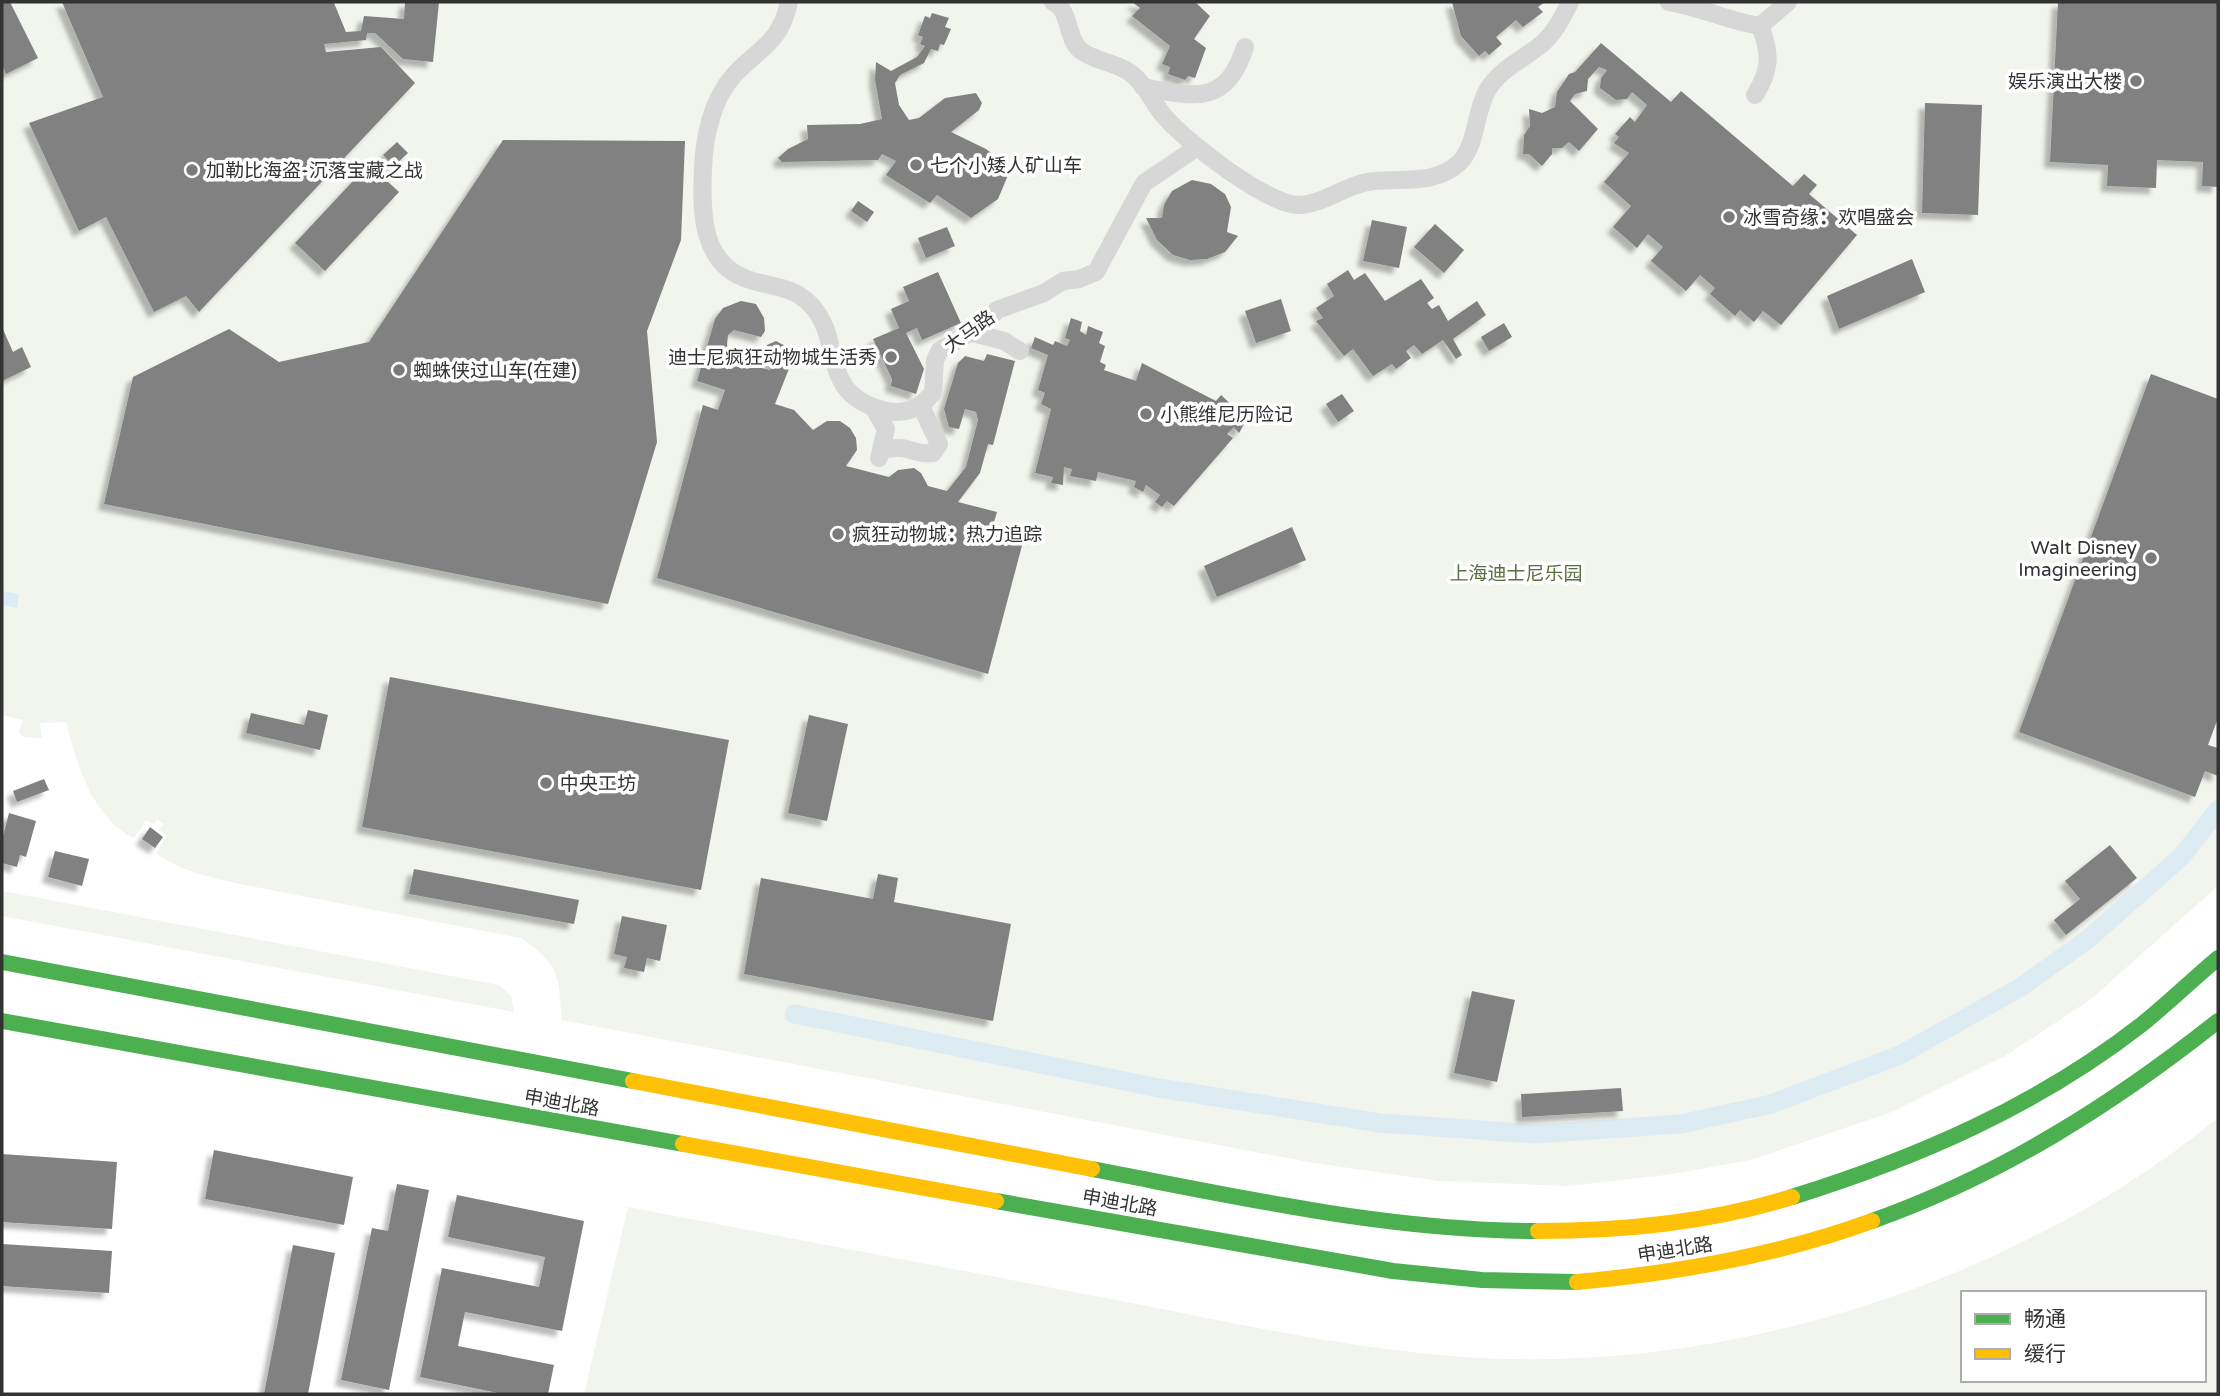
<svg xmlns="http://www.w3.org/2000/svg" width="2220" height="1396" viewBox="0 0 2220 1396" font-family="'Varela Round','Noto Sans SC',sans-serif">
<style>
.green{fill:#f1f5ed;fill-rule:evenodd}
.water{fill:#ddebf3}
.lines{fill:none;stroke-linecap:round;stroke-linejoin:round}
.canal{stroke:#ddebf3;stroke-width:19}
.building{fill:#818181;filter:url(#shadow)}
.street{stroke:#d7d7d7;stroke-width:18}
.fast{stroke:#4caf50;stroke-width:16}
.slow{stroke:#ffc107;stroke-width:16}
.poi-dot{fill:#7a7a7a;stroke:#fff;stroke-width:2.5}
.labels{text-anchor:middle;stroke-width:7;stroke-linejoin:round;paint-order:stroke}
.poi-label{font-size:19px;fill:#333;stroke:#fff;text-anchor:start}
.street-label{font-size:19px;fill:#333;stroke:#fff}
.park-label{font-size:19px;fill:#56703f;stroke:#fff}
</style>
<defs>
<filter id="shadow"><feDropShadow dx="-6" dy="6" stdDeviation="2" flood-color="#0004"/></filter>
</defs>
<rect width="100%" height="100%" fill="#fff"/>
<g class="green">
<path d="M2,2h2216v884l-128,114 -85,56 -116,57 -138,47 -85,15 -98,11 -129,-5 -131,-19 -746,-142c-4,-45 -1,-54 -41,-82l-276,-53c-30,-7 -64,-13 -89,-32l11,-18 -8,-5 5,-6 -7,-4 -3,4 -8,-4 -12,18c-42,-20 -57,-74 -68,-116l-26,1 2,15 -19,-1 -4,-5 4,-12 -21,-5z"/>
<polygon points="2,891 499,985 511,996 514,1012 2,916"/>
<path d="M2218,1118v276h-1634l44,-187c155,30 311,59 467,89 127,24 256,55 386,62 255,14 540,-79 737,-240zM1963,1293h241v87h-241z"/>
</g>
<polygon class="water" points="2,591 19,594 17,608 2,605"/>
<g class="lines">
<polyline class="canal" points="794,1014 1159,1088 1380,1123 1535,1134 1681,1124 1771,1104 1900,1055 2021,987 2088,939 2181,857 2218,810"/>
</g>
<g class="building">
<polygon points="2,2 10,2 38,58 6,74 2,65"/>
<polygon points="62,2 334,3 346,32 361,31 364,16 404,19 405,2 439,2 433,62 403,59 375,33 367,33 366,40 324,44 326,52 381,47 415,83 199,312 186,296 154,312 106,217 79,231 29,123 103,97"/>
<polygon points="1132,2 1195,2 1210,16 1194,39 1206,48 1195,78 1188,76 1185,80 1168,74 1170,67 1162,64 1170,46 1132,16 1140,8"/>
<polygon points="1452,2 1545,2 1538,7 1543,12 1523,27 1516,20 1496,37 1502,44 1489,55 1485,51 1479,56 1461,36"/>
<polygon points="2058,2 2218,2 2218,187 2202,186 2203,162 2157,160 2156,188 2107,186 2108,165 2050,162"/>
<polygon points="932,13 949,18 945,27 951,29 944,45 940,44 938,51 931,49 924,63 900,75 895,83 899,105 909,120 919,118 945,98 976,93 982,103 979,110 951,132 986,149 1011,168 998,199 971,218 937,195 930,203 886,175 896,161 882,154 878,160 782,162 778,158 788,149 808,139 807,125 860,124 882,119 875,80 876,62 891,71 917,57 925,46 920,44 923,37 918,35 925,16 930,18"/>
<polygon points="1601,43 1671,102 1681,91 1793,186 1804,174 1817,185 1809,194 1857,235 1781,325 1763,311 1754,322 1740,310 1735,316 1710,294 1715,288 1700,275 1686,291 1651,261 1663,247 1648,234 1637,248 1613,227 1631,206 1604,182 1629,153 1614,143 1619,137 1615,134 1630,117 1635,122 1647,105 1632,92 1627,99 1616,100 1600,88 1601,78 1607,70 1599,67 1588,79 1587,91 1575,94 1570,101 1598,129 1579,151 1569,142 1562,148 1552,148 1552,154 1542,166 1529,154 1523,154 1524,135 1530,126 1529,109 1542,113 1555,107 1557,92 1569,74 1575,72"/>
<polygon points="1925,103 1982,105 1978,215 1922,213"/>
<polygon points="503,140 685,141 681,240 647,331 657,442 608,604 104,504 133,377 229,329 279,362 369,342"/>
<polygon points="397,142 408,153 394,166 383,155"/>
<polygon points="369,164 399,192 325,271 295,243"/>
<polygon points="1192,180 1211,184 1225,194 1231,207 1227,232 1238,236 1225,252 1207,259 1190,260 1173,255 1157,240 1146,218 1162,218 1164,205 1172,191"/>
<polygon points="858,201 874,212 867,222 851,211"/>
<polygon points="1372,220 1407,227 1399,268 1363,261"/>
<polygon points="1435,224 1464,250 1444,273 1414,247"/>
<polygon points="947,227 955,246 926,258 918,238"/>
<polygon points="1912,259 1925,292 1839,329 1827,296"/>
<polygon points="1348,270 1354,280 1365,273 1385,301 1421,279 1434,298 1427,303 1432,309 1439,305 1448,321 1477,301 1486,315 1453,339 1462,355 1456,359 1443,340 1422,354 1414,345 1406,351 1411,358 1396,369 1392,364 1373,376 1353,349 1344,356 1316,321 1323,318 1316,308 1334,296 1327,284"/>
<polygon points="938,272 961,323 922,340 917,328 906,333 924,369 916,394 891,386 892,379 873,339 899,328 891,309 909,301 903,287"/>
<polygon points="1281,299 1291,331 1256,343 1245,311"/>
<polygon points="741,301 756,304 764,318 765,331 761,337 734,330 728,335 727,345 734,361 770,370 772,365 766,355 767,345 776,341 789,348 794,356 775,404 794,410 813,430 827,421 840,421 850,428 856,438 857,450 846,466 889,477 898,470 914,468 921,473 928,486 947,491 966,467 978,420 976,412 965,409 959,429 949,427 944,409 958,363 965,356 984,361 987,354 1015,361 993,445 988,444 980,473 958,502 997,512 992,529 1024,538 988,674 657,578 703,405 718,410 725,390 697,381 709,340 715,319 723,308"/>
<polygon points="1071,318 1082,322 1080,331 1086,335 1088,326 1103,332 1099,343 1105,346 1100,362 1106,365 1104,370 1136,381 1142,363 1216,401 1221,395 1247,419 1239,433 1234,427 1227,434 1233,438 1174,506 1167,501 1162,507 1155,502 1160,495 1146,485 1143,492 1134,487 1136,481 1098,472 1096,481 1070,476 1072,469 1064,467 1063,485 1051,483 1053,477 1035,473 1051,409 1041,404 1045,393 1038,390 1048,355 1031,348 1035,337 1053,345 1055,341 1067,346 1070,340 1065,338"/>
<polygon points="1504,323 1512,337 1489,351 1481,337"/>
<polygon points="2,327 13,352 22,347 31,367 2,381"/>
<polygon points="2151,374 2218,399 2218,718 2208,745 2218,748 2218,776 2205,771 2195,797 2019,732"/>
<polygon points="1342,394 1354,411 1338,422 1326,404"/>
<polygon points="1292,527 1306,560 1217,597 1204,566"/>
<polygon points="390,677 729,740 701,890 362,827"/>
<polygon points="308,710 328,715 320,750 246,733 251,713 304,725"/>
<polygon points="809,715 848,724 827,821 788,813"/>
<polygon points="44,779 49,790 17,802 13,791"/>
<polygon points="9,813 36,821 26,857 20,855 17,867 2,863 2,840"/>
<polygon points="150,827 163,837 155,848 142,839"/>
<polygon points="2110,845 2137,878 2066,935 2054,920 2080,899 2065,881"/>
<polygon points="55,851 89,859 82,886 48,877"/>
<polygon points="414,869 579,900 574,924 409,894"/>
<polygon points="878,874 898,878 894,902 1011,924 993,1021 744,974 761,878 873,899"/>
<polygon points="622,916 667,925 660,961 647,958 644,972 624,968 627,957 614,954"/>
<polygon points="1472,991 1515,1000 1497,1082 1454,1073"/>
<polygon points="1621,1088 1623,1111 1522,1117 1521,1094"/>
<polygon points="214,1150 353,1177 344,1225 205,1199"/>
<polygon points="2,1154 117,1162 112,1229 2,1222"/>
<polygon points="397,1184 429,1190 389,1390 341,1380 372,1228 388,1231"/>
<polygon points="457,1195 584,1221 562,1331 465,1312 458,1346 554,1365 548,1394 503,1394 420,1377 442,1268 539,1287 545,1257 448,1237"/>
<polygon points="2,1244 112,1251 109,1293 2,1286"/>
<polygon points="293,1245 335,1253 308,1394 264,1394"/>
</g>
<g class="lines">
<g class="street">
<path d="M789,2c-9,42 -29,45 -55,73 -22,24 -30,63 -31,94 -2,44 -2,96 47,111 21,7 42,6 59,23 37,36 7,88 73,107 22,6 37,-1 51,-17l2,-33 5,-10 43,-25 14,-15 47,-17 19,-12 16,-2 17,-7 48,-89 52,-35"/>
<path d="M1053,2c18,8 13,36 27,48 15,12 37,12 52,24 13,10 22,30 32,42 21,25 104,90 136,89 27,-2 48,-22 75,-24 29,-3 61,4 85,-19 17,-17 15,-52 28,-73 14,-22 37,-30 56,-47 11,-10 20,-27 26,-40"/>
<path d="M1669,2c32,5 59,19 91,24l28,-24"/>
<path d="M1143,87c52,10 83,19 102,-40"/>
<path d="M1755,95c16,-26 16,-41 5,-69"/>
<polyline points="969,332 1004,341 1020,351"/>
<polyline points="873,407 886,429 879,458"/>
<path d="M883,450c24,-7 32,6 50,3l6,-9 -18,-38"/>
</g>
<g class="fast">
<polyline points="2,962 633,1081"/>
<polyline points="2,1021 683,1144"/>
<path d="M1092,1169c147,28 296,62 446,62"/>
<path d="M1792,1197c125,-39 245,-91 349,-172 26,-21 51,-45 77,-67"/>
<polyline points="996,1201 1393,1271 1482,1280 1577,1282"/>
<path d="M1872,1221c129,-46 240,-116 346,-200"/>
</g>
<g class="slow">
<polyline points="633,1081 1092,1169"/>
<polyline points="683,1144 996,1201"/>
<path d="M1538,1231c84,0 174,-9 254,-34"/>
<path d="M1577,1282c101,-9 199,-26 295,-61"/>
</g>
</g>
<g class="poi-dot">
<circle cx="2136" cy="81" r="7"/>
<circle cx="916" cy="165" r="7"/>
<circle cx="192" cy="170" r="7"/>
<circle cx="1729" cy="217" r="7"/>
<circle cx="891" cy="357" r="7"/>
<circle cx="399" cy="370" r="7"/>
<circle cx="1146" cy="414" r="7"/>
<circle cx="838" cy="534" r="7"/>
<circle cx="2151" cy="558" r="7"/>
<circle cx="546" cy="783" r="7"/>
</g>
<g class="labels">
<g class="poi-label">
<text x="2122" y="88" text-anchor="end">娱乐演出大楼</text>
<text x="930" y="172">七个小矮人矿山车</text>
<text x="206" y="177">加勒比海盗-沉落宝藏之战</text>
<text x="1743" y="224">冰雪奇缘：欢唱盛会</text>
<text x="877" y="364" text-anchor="end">迪士尼疯狂动物城生活秀</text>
<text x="413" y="377">蜘蛛侠过山车(在建)</text>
<text x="1160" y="421">小熊维尼历险记</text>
<text x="852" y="541">疯狂动物城：热力追踪</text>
<text x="2137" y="554" text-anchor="end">Walt Disney<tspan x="2137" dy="22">Imagineering</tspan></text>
<text x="560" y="790">中央工坊</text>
</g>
<g class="street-label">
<text transform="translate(969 331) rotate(-36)" y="7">大马路</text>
<text transform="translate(562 1102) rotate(10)" y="7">申迪北路</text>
<text transform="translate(1120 1202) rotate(10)" y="7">申迪北路</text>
<text transform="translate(1675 1249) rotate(-9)" y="7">申迪北路</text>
</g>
<g class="park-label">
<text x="1516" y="580">上海迪士尼乐园</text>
</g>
</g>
<rect width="2220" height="1396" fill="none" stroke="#333333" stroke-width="7"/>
<rect x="1961" y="1291" width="245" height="91" fill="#ffffff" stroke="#adadad" stroke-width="2"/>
<rect x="1975" y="1314" width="35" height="10" fill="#4caf50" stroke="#adadad" stroke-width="2"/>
<text x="2024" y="1326" font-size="21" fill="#333333">畅通</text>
<rect x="1975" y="1349" width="35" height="10" fill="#ffc107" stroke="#adadad" stroke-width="2"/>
<text x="2024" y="1361" font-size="21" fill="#333333">缓行</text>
</svg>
